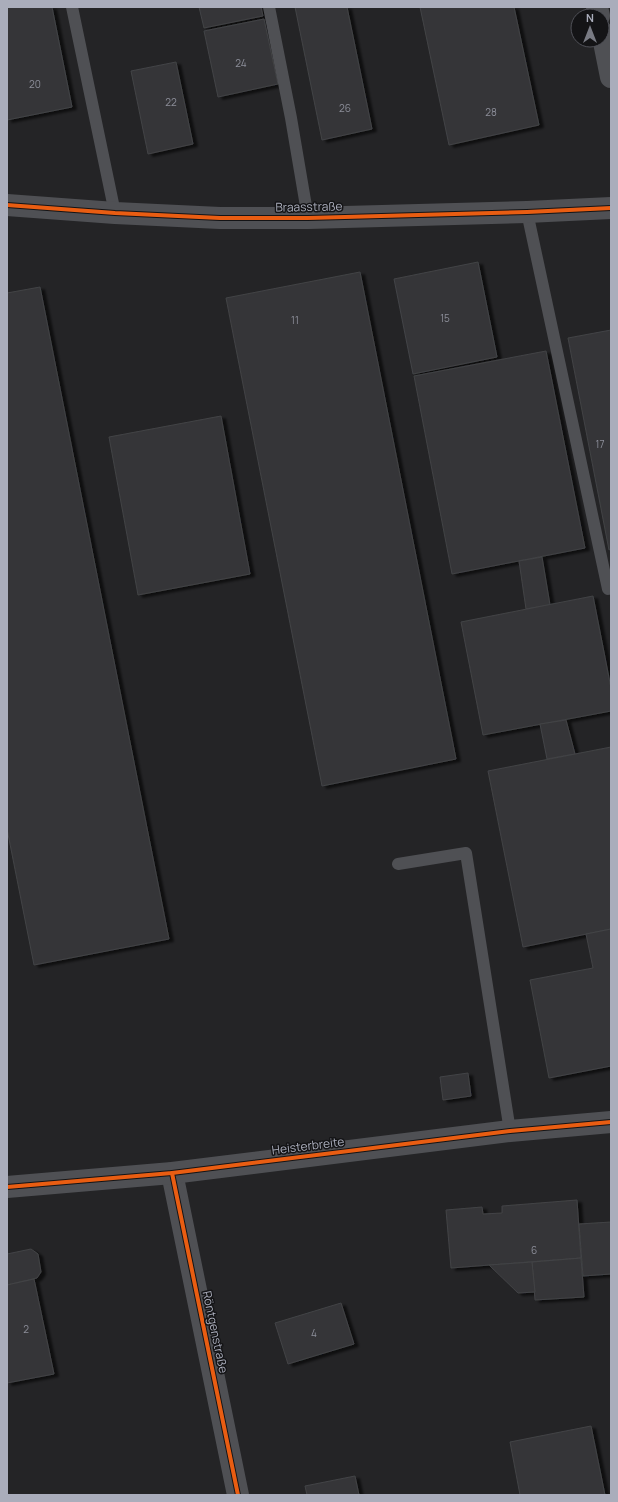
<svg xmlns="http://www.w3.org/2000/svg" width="618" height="1502" viewBox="0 0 618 1502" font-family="Manrope,sans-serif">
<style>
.built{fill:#242426;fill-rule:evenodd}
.building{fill:#363638;stroke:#424346;filter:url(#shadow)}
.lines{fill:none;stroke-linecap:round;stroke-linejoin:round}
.service{stroke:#4f5054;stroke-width:12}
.minor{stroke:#4f5054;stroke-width:22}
.cycleway-casing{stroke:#141416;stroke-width:6}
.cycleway{stroke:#e95d12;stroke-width:4}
.labels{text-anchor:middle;stroke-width:3;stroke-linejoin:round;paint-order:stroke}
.number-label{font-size:10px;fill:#8d8f9a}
.street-label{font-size:12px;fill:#aaadbb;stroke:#141416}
</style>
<defs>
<filter id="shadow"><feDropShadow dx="4.5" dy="2.5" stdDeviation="1" flood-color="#0009"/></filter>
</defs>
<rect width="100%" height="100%" fill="#1a1a1a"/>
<path class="built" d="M7,7h604v1488h-604zM578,16h24v24h-24z"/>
<g class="building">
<polygon points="7,7 52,7 72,107 7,120"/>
<polygon points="199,7 261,7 263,16 204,28"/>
<polygon points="295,7 347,7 372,129 322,140"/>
<polygon points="420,7 514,7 539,125 449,145"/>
<polygon points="264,19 278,84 218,97 204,31"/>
<polygon points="176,62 193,144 148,154 131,71"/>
<polygon points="478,262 497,357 413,374 394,279"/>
<polygon points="360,272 456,759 322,786 226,298"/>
<polygon points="40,287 169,939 34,965 7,829 7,293"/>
<polygon points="611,330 611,549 609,550 568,338"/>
<polygon points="546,351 585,548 452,574 414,376"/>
<polygon points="221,416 250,574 138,595 109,437"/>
<polygon points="542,557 550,605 526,609 519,561"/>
<polygon points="593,596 611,688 611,711 483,735 461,622"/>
<polygon points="566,720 575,754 547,759 540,724"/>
<polygon points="611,747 611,929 523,947 488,771"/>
<polygon points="611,929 611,1066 549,1078 530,980 593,968 586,934"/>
<polygon points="468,1073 471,1096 443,1100 440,1077"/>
<polygon points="577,1200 581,1258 451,1268 446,1210 482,1207 483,1214 502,1213 502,1206"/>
<polygon points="611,1222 611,1274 583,1276 579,1224"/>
<polygon points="31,1249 38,1254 41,1272 37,1278 7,1285 7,1254"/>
<polygon points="581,1258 584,1297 535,1300 532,1262"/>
<polygon points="532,1262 535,1292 518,1293 489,1265"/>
<polygon points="34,1279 54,1374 7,1383 7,1285"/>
<polygon points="341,1303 354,1344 288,1364 275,1323"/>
<polygon points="591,1426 605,1495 520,1495 510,1442"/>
<polygon points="355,1476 359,1495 307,1495 305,1486"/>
</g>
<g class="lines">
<g class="service">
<polyline points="72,7 115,213"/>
<polyline points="269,7 291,118 308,218"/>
<polyline points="527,212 608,589 611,588"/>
<polyline points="398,864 466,853 510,1131"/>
</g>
<g class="minor">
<polyline points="597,7 599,16"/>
<polyline points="602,32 611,77"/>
<polyline points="7,205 115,213 220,218 308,218 527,212 611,208"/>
<polyline points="172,1173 238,1495"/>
<polyline points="7,1187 172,1173 510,1131 611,1122"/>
</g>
<defs>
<g id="cycleway">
<polyline points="7,205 115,213 220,218 308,218 527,212 611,208"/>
<polyline points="172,1173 238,1495"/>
<polyline points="7,1187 172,1173 510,1131 611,1122"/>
</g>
</defs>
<use href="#cycleway" class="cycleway-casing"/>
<use href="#cycleway" class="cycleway"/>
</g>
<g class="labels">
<g class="number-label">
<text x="241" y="67">24</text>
<text x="35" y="88">20</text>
<text x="171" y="106">22</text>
<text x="345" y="112">26</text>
<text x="491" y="116">28</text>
<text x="445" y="322">15</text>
<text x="295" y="324">11</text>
<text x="600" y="448">17</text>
<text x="534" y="1254">6</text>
<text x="26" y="1333">2</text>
<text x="314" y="1337">4</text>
</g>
<g class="street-label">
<text transform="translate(309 207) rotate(-1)" y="4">Braasstraße</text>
<text transform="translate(308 1146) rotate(-7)" y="4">Heisterbreite</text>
<text transform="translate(215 1332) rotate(78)" y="4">Röntgenstraße</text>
</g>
</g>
<rect width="618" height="1502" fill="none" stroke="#aaadbb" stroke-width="16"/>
<g transform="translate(590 28)"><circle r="19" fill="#141416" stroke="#505158"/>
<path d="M0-3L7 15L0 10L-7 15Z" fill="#787a83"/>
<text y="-6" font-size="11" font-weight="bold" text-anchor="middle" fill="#aaadbb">N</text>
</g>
</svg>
